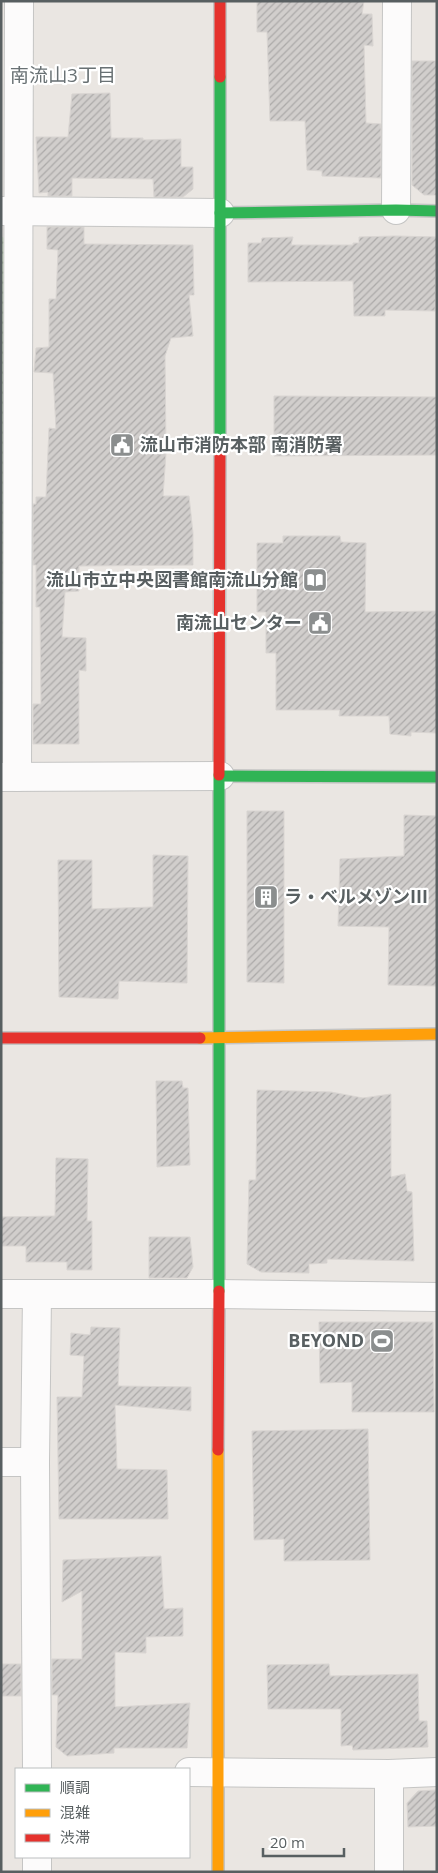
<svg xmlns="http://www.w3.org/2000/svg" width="438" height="1873" viewBox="0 0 438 1873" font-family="'Open Sans','Noto Sans JP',sans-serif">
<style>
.grass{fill:url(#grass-dots)}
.building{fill:url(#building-hatch);stroke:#d9d5d2}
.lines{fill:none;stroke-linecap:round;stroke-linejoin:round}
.street-casing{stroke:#c5c5c4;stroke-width:30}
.fast-casing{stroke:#c4c4c3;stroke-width:14}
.slow-casing{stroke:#c4c4c3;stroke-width:14}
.jam-casing{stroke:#c4c4c3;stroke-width:14}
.street{stroke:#fcfbfb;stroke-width:28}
.fast{stroke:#30b455;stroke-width:11}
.slow{stroke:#ff9f0a;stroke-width:11}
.jam{stroke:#e5322d;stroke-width:11}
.labels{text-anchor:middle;stroke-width:4.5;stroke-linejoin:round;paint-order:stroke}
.poi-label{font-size:18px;font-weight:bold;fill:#585f61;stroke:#fff;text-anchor:end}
.neighbourhood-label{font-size:19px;fill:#697174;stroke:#fff}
</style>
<defs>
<pattern id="grass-dots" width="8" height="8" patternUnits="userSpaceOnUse" patternTransform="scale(1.25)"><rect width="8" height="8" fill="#d6e6cc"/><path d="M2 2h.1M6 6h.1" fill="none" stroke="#b0bea9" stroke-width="1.8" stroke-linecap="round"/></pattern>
<pattern id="building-hatch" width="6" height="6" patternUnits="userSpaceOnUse" patternTransform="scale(1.25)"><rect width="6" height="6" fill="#d1cecc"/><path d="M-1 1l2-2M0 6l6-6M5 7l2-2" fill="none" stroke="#acaaa9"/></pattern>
</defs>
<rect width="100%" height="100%" fill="#eae6e2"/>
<polygon class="grass" points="1,236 4,238 5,750 1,754"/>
<g class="building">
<polygon points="257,1 364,1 362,14 372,14 373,46 364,45 366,123 381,124 381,178 322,176 322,171 307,170 305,121 270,121 267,32 257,32"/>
<polygon points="412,61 437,61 437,195 424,195 412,185"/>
<polygon points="110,93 111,138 143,138 143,140 181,139 181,167 193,167 193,189 183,197 154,197 153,179 72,178 72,196 48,196 48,192 39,193 36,137 68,137 72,94"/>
<polygon points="47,227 84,227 84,244 193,245 194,295 189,295 193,336 171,338 165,356 166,453 163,496 189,496 193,533 193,565 79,566 79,591 65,592 62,637 86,638 86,671 79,670 79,744 33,744 33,704 41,704 40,611 40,607 36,607 36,565 33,565 33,504 36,504 36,497 46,497 49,428 56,429 53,373 34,372 36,348 49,347 49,299 56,299 58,250 47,249"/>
<polygon points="395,236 437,237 435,311 385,310 385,316 354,316 353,281 248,282 248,243 261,243 262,238 293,237 291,245 353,245 353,243 359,243 359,237"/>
<polygon points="274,396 437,397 436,455 274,456"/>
<polygon points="283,536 340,536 341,542 366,543 365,612 437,611 437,733 411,732 411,736 390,734 389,716 339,716 340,710 276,710 276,653 266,653 266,612 257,612 257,543 283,543"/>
<polygon points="247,811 284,811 284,983 247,982"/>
<polygon points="404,815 437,816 437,986 388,985 389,927 338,926 340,859 404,856"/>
<polygon points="153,855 188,856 187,983 119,981 118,999 59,997 58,860 92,860 92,909 153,907"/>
<polygon points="156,1081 182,1081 183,1088 188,1088 190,1165 157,1167"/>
<polygon points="257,1090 331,1092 363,1098 391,1094 391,1177 405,1174 407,1191 412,1192 414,1261 327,1259 327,1263 309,1264 309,1273 261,1272 247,1264 249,1180 256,1180"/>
<polygon points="56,1158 88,1159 87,1221 92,1221 92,1270 67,1270 67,1262 26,1262 26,1246 1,1246 1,1217 55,1216"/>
<polygon points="149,1237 190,1237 193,1267 187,1278 149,1278"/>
<polygon points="319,1322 433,1322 434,1412 352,1412 352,1382 320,1383"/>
<polygon points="91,1327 120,1328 118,1386 191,1387 191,1411 115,1405 117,1469 167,1470 168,1519 59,1519 57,1397 82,1397 84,1356 70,1355 71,1333 90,1335"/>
<polygon points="368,1429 370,1560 284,1561 284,1539 254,1540 252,1431"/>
<polygon points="161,1556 164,1609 183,1608 183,1636 146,1637 146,1653 115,1652 115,1707 190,1703 187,1748 114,1748 114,1753 67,1756 56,1747 58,1695 52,1695 52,1659 82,1659 82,1591 62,1602 63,1560"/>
<rect x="1" y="1664" width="20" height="32"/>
<polygon points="329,1664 330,1676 418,1674 419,1721 427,1721 428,1747 353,1750 352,1745 341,1746 341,1709 268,1709 267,1665"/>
<polygon points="436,1790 437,1826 408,1827 407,1803 418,1791"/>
</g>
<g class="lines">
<defs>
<g id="street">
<polyline points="396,210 397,1"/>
<polyline points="1,211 220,213"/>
<polyline points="1,777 220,776"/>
<polyline points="17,777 19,1"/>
<polyline points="1,1294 218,1294 437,1297"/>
<polyline points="37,1294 35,1462 37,1769"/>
<polyline points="1,1462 35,1462"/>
<polyline points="189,1772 389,1774 437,1772"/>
<polyline points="389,1774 389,1872"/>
<polyline points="37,1872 37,1857"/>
</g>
<g id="fast">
<polyline points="220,213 396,210 437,211"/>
<polyline points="220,444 220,77"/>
<polyline points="220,776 437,777"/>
<polyline points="219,1291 219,775"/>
</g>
<g id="slow">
<polyline points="200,1038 437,1034"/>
<polyline points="218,1872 218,1450"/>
</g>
<g id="jam">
<polyline points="220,77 220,1"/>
<polyline points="219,775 220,444"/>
<polyline points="1,1038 200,1038"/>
<polyline points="218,1450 219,1291"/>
</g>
</defs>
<use href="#street" class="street-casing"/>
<use href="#fast" class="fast-casing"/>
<use href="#slow" class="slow-casing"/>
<use href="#jam" class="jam-casing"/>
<use href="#street" class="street"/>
<use href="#fast" class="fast"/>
<use href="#slow" class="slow"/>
<use href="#jam" class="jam"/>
</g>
<defs>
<symbol id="civic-square" viewBox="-11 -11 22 22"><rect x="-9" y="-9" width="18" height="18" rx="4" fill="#8b8e8e" stroke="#fff"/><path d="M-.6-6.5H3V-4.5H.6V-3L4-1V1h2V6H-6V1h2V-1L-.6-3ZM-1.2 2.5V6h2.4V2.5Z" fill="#fff"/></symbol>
<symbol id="library-square" viewBox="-11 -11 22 22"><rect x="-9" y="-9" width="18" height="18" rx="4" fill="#8b8e8e" stroke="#fff"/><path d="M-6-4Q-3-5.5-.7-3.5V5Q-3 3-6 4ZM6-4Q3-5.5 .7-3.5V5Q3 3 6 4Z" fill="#fff"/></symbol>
<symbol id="building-square" viewBox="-11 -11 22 22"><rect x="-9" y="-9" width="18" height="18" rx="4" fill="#8b8e8e" stroke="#fff"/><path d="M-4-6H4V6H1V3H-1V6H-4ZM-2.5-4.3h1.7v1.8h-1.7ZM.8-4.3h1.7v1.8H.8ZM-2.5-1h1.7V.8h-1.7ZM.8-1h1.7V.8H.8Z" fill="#fff"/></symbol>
<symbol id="stadium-square" viewBox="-11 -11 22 22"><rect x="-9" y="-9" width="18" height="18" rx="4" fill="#8b8e8e" stroke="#fff"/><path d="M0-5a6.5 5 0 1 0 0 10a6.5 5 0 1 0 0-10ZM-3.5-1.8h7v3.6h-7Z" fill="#fff"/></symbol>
</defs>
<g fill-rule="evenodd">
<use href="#civic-square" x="108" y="431" width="28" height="28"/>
<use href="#library-square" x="301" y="566" width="28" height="28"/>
<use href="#civic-square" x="306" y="609" width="28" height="28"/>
<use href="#building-square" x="252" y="883" width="28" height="28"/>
<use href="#stadium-square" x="368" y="1327" width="28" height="28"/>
</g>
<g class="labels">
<g class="poi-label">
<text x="140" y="451" text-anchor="start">流山市消防本部 南消防署</text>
<text x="298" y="586">流山市立中央図書館南流山分館</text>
<text x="302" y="629">南流山センター</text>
<text x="284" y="903" text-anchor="start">ラ・ベルメゾンⅢ</text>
<text x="364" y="1347">BEYOND</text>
</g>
<g class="neighbourhood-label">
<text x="63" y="82">南流山3丁目</text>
</g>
</g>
<rect width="438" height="1873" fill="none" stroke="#585f61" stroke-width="5"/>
<rect x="15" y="1768" width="175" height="90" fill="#ffffff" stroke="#bcbfc0"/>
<rect x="25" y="1784" width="25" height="8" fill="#30b455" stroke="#bcbfc0"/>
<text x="60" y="1793" font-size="15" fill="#585f61">順調</text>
<rect x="25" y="1809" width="25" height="8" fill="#ff9f0a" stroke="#bcbfc0"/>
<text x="60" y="1818" font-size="15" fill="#585f61">混雑</text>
<rect x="25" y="1834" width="25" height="8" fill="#e5322d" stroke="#bcbfc0"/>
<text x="60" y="1843" font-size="15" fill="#585f61">渋滞</text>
<path d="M263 1848v8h81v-8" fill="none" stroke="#585f61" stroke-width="2.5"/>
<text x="270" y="1848" font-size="15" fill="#585f61" stroke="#ffffff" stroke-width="4" paint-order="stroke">20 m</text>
</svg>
